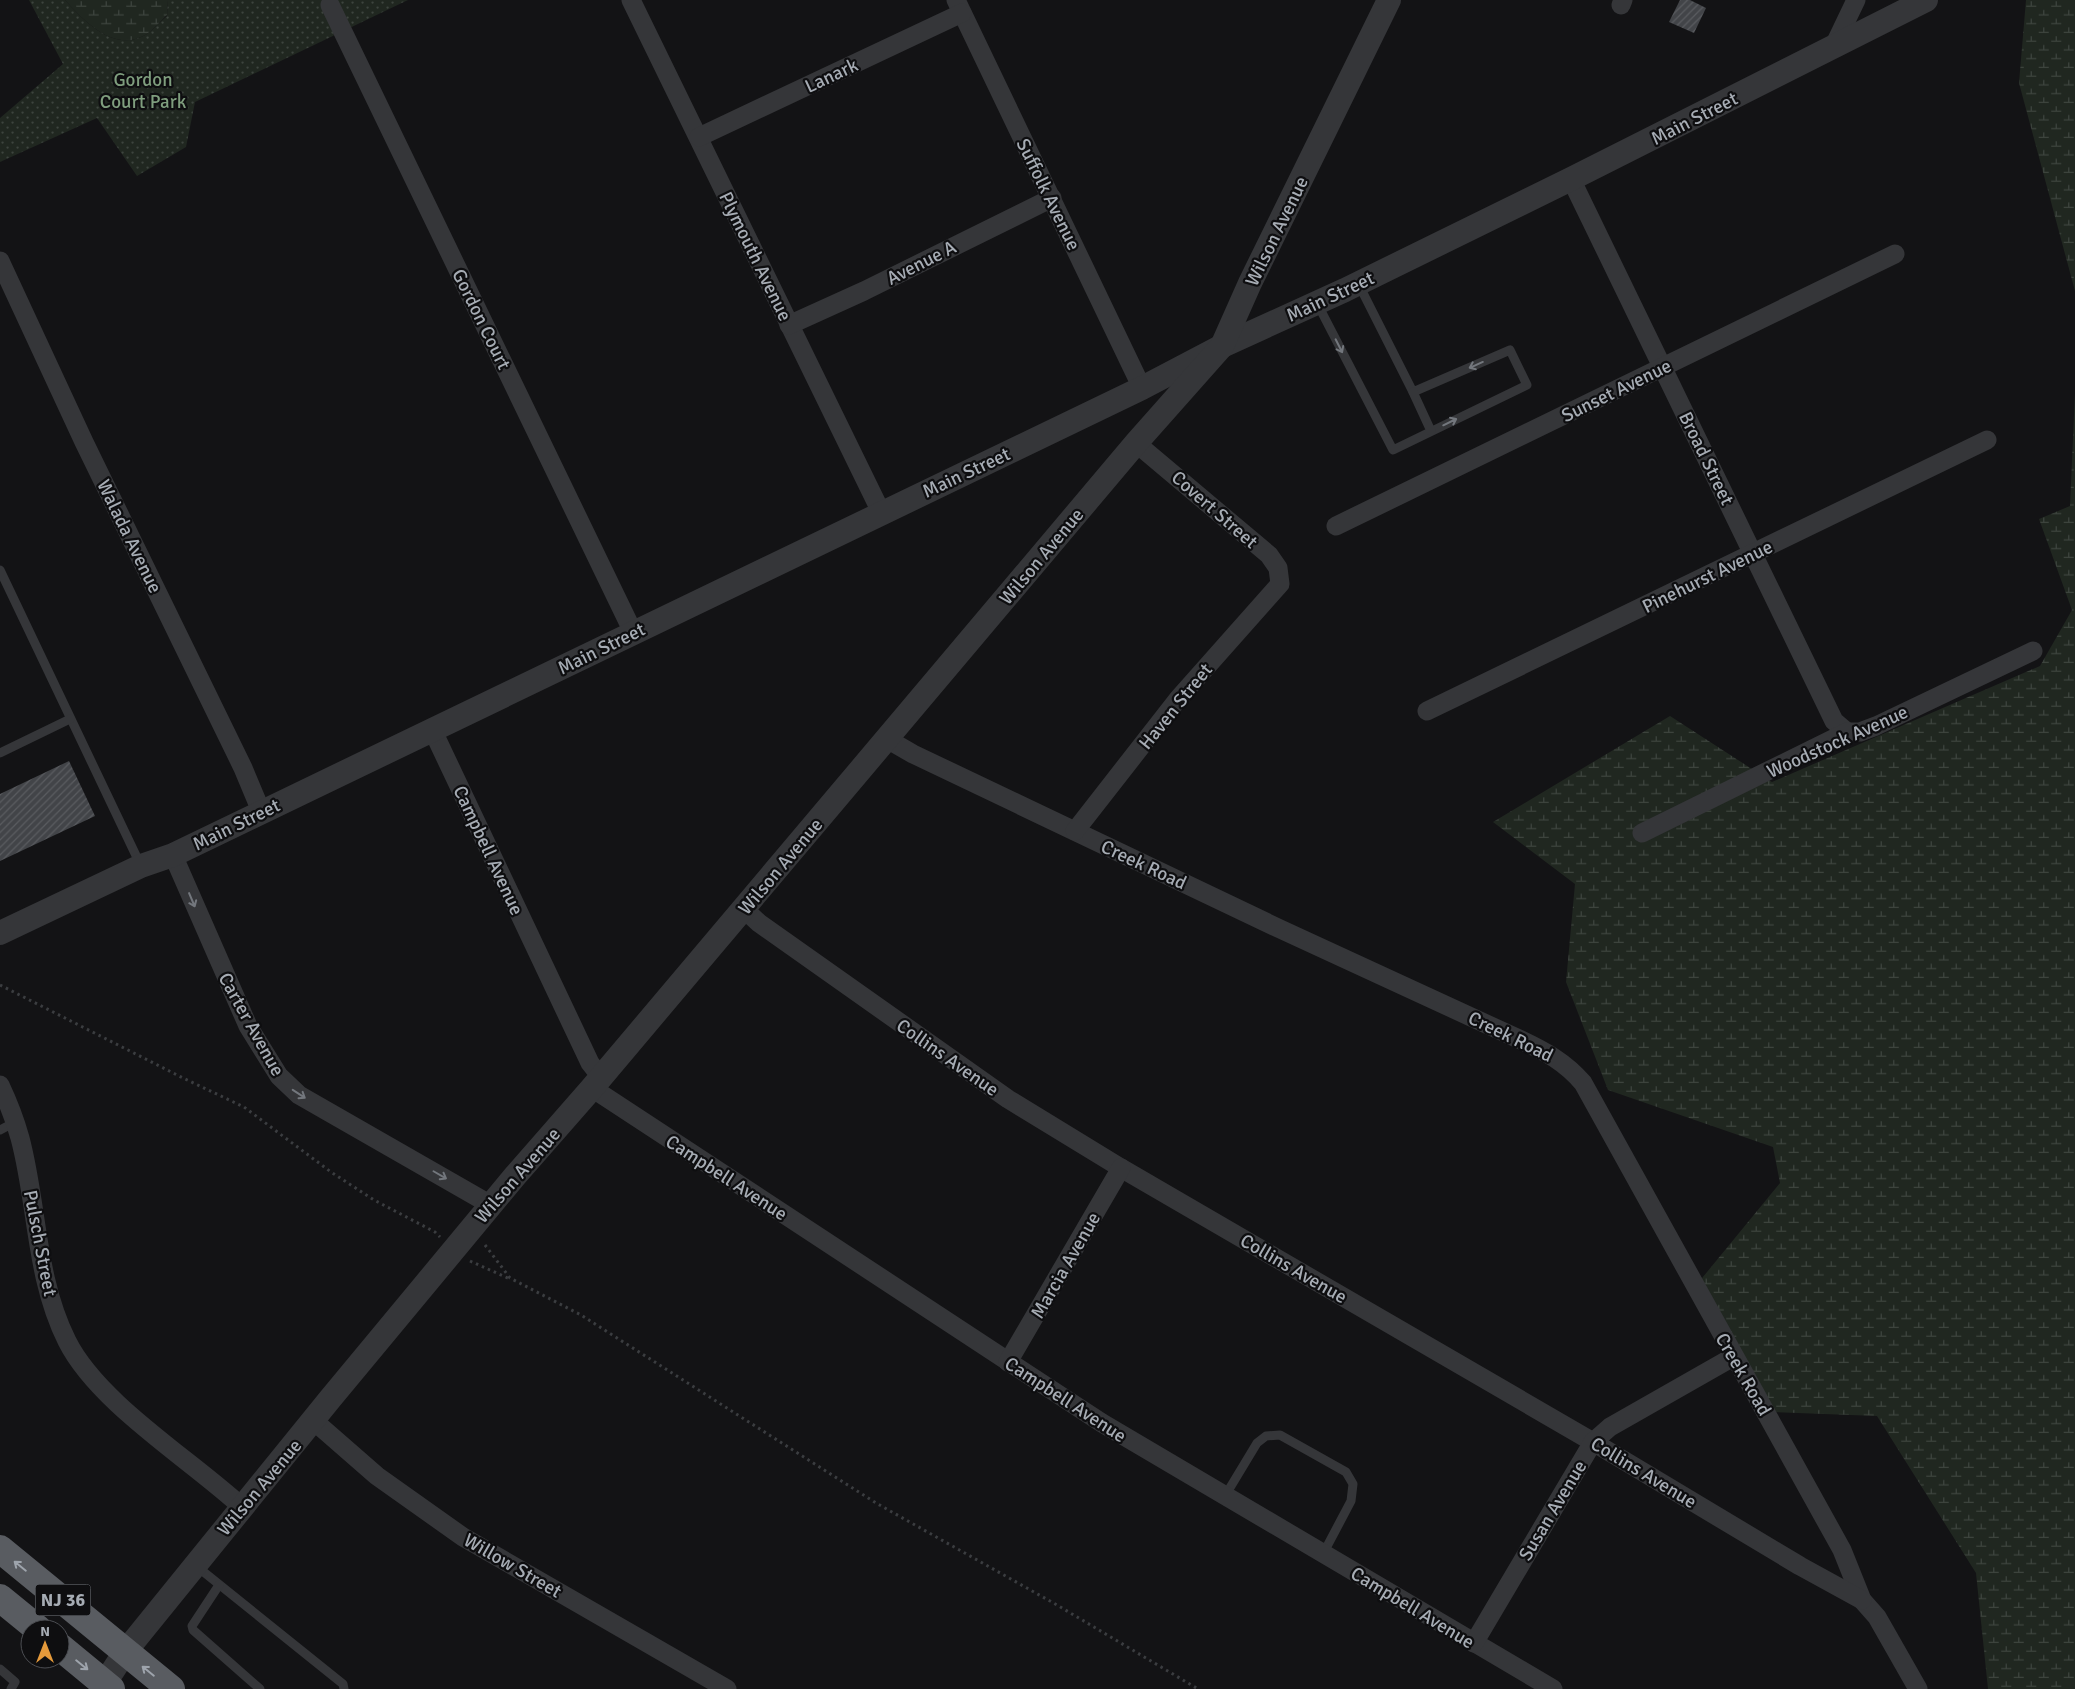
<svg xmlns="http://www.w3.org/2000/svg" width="2075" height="1689" viewBox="0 0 2075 1689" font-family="Signika,sans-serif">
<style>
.wetland{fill:url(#wetland-marsh)}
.park{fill:url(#park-dots)}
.building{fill:url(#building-hatch)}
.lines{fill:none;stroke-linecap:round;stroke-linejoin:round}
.path{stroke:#3b3d40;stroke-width:3;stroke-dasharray:2.5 4;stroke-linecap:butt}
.service{stroke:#353639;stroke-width:9}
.minor{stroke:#353639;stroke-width:19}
.tertiary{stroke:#353639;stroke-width:24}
.trunk{stroke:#595c61;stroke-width:28}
.oneway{stroke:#73777d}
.oneway2{stroke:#9ea4ac}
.labels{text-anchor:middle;stroke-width:4.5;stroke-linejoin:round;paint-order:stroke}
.shield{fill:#0e0e10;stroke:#787d83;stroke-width:1}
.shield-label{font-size:18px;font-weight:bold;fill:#a6acb4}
.street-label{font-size:19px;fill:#a6acb4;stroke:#0e0e10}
.park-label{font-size:19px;fill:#7f9e7e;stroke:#0e0e10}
</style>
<defs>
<pattern id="wetland-marsh" width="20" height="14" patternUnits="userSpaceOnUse" patternTransform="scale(1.25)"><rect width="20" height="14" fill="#202720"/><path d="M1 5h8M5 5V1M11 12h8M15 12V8" fill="none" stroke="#3d443e"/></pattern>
<pattern id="park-dots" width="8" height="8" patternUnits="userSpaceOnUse" patternTransform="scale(1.25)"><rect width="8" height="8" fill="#202720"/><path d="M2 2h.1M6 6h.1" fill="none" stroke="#3d443e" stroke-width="1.8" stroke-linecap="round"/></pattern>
<pattern id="building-hatch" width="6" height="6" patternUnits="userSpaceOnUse" patternTransform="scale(1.25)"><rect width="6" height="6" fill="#424448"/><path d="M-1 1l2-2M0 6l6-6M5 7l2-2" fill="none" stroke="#5a5c60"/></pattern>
</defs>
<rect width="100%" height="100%" fill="#131315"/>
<g class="wetland">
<path d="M65,0h103l-1,15c-6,6 -13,14 -20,19 -32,20 -62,-12 -82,-34z"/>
<polygon points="2026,0 2075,0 2075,291 2019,83"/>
<polygon points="2075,393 2075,1689 1988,1689 1976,1573 1877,1416 1772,1412 1698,1283 1780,1183 1773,1147 1608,1090 1566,982 1575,884 1493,822 1670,716 1772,782 2040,666 2072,610 2039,519 2070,506"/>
</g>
<path class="park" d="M29,0h36c20,22 50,54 82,34 7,-5 14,-13 20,-18l1,-16h240l-213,102 -9,45 -49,29 -40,-58 -97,44v-44l63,-54z"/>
<g class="building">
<polygon points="1680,0 1690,0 1706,8 1694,33 1669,22"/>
<polygon points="69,761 95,816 0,861 0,794"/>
</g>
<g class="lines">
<g class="path">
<polyline points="0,985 183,1078 244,1107 331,1172 374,1200 435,1232 440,1237"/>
<polyline points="485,1245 510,1278 581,1315 876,1503 1057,1605 1198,1689"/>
<polyline points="470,1261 510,1279"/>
</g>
<g class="service">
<polyline points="1317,303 1393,450 1527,385 1510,350 1413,392 1358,283"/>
<polyline points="1413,392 1431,431"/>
<polyline points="0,570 141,866"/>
<polyline points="0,753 70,719"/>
<polyline points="0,1130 15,1122"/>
<polyline points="1225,1496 1257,1443 1266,1436 1280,1435 1346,1472 1353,1484 1351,1501 1323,1554"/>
<polyline points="195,1565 343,1684 344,1689"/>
<polyline points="219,1585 192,1626 193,1630 260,1689"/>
<polyline points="0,1669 15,1682 11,1689"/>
</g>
<g class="minor">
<polyline points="631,0 881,512"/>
<polyline points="956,0 1142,388"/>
<polyline points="330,5 633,632"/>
<polyline points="1621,5 1623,0"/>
<polyline points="1833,48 1856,0"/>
<polyline points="699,137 962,13"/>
<polyline points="1571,179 1834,721 1847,732"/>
<polyline points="0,261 84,442 243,768 261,811"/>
<polyline points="789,325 864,291 1052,198"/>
<polyline points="1336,526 1895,254"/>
<polyline points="1427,711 1987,440"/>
<polyline points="432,729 590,1063 601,1077"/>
<path d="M887,739l26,15 365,174 243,112c25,12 44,22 62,43l259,467 20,50 15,17 41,72"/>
<polyline points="1075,831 1178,699 1280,584 1278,568 1269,555 1136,443"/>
<polyline points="1642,833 1847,732 1860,732 1876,726 2033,651"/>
<polyline points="173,855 248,1026 279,1076 299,1095 491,1205"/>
<polyline points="744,909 759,923 1008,1099 1121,1168 1593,1442 1800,1566 1862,1600"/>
<path d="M0,1085c8,17 15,35 20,53 18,68 15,139 47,203 31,62 123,118 175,166"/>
<polyline points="592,1088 1102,1423 1553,1689"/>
<polyline points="1008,1362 1121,1168"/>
<polyline points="314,1421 377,1476 463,1537 727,1689"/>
<polyline points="1474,1643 1593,1442 1610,1427 1733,1357"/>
</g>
<g class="tertiary">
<polyline points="0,933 141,866 173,855 1142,388 1222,346 1345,290 1571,179 1926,0"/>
<polyline points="101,1689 125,1652 330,1399 515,1176 592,1088 1136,443 1222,346 1250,283 1389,0"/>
</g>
<g class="trunk">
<polyline points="0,1549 171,1689"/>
<polyline points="0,1598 38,1629"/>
<polyline points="60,1647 111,1689"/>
</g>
</g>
<defs><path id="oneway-shaft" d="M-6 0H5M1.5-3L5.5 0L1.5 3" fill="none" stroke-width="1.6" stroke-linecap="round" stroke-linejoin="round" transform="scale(1.25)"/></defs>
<g class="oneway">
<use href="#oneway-shaft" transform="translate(1339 346) rotate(63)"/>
<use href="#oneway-shaft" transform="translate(1476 365) rotate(156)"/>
<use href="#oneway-shaft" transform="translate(1450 422) rotate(-26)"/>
<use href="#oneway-shaft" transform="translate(192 900) rotate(67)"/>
<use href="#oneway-shaft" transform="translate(299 1094) rotate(33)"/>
<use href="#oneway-shaft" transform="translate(440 1175) rotate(30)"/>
</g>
<g class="oneway2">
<use href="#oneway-shaft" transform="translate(20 1566) rotate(-141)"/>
<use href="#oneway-shaft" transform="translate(82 1665) rotate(39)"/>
<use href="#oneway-shaft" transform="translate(148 1671) rotate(-141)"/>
</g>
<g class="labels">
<rect class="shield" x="35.5" y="1584.5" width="55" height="31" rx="4"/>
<g class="shield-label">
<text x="63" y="1606">NJ 36</text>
</g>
<g class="street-label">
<text transform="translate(831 75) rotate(-25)" y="7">Lanark</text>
<text transform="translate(1694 118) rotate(-27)" y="7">Main Street</text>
<text transform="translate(1049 194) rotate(64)" y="7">Suffolk Avenue</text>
<text transform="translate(1276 231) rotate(-64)" y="7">Wilson Avenue</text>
<text transform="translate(756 256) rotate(64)" y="7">Plymouth Avenue</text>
<text transform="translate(921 262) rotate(-27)" y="7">Avenue A</text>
<text transform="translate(1330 296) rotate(-25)" y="7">Main Street</text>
<text transform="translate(482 319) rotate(64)" y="7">Gordon Court</text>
<text transform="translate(1616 390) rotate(-26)" y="7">Sunset Avenue</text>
<text transform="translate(1707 458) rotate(64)" y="7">Broad Street</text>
<text transform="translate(966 472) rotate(-25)" y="7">Main Street</text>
<text transform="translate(1215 509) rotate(41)" y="7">Covert Street</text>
<text transform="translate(130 536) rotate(64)" y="7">Walada Avenue</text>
<text transform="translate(1041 556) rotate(-50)" y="7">Wilson Avenue</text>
<text transform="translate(1707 576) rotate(-26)" y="7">Pinehurst Avenue</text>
<text transform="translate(601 648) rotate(-26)" y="7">Main Street</text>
<text transform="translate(1175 706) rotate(-51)" y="7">Haven Street</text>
<text transform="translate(1837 741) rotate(-24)" y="7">Woodstock Avenue</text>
<text transform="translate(236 824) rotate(-26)" y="7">Main Street</text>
<text transform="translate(489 850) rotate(65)" y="7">Campbell Avenue</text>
<text transform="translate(1144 864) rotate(25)" y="7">Creek Road</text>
<text transform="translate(780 866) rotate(-50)" y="7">Wilson Avenue</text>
<text transform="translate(252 1024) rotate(61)" y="7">Carter Avenue</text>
<text transform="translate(1511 1036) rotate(26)" y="7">Creek Road</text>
<text transform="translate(948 1057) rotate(35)" y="7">Collins Avenue</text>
<text transform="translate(517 1175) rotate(-49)" y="7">Wilson Avenue</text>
<text transform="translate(727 1177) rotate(33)" y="7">Campbell Avenue</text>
<text transform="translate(41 1243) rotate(79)" y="7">Pulsch Street</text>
<text transform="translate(1065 1265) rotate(-60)" y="7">Marcia Avenue</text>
<text transform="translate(1294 1268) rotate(30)" y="7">Collins Avenue</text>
<text transform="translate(1744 1374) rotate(60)" y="7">Creek Road</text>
<text transform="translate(1066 1399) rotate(33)" y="7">Campbell Avenue</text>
<text transform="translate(1644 1472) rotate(31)" y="7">Collins Avenue</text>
<text transform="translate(259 1487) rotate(-50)" y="7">Wilson Avenue</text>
<text transform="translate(1552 1510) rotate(-59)" y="7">Susan Avenue</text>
<text transform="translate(513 1565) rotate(30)" y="7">Willow Street</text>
<text transform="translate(1413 1607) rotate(31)" y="7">Campbell Avenue</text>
</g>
<g class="park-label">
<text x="143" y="86">Gordon<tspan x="143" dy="22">Court Park</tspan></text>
</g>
</g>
<g transform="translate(45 1644)"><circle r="24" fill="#0e0e10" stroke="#4b4d52"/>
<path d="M0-4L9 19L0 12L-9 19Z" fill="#e59a3b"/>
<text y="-8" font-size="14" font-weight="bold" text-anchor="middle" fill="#a6acb4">N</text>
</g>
</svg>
